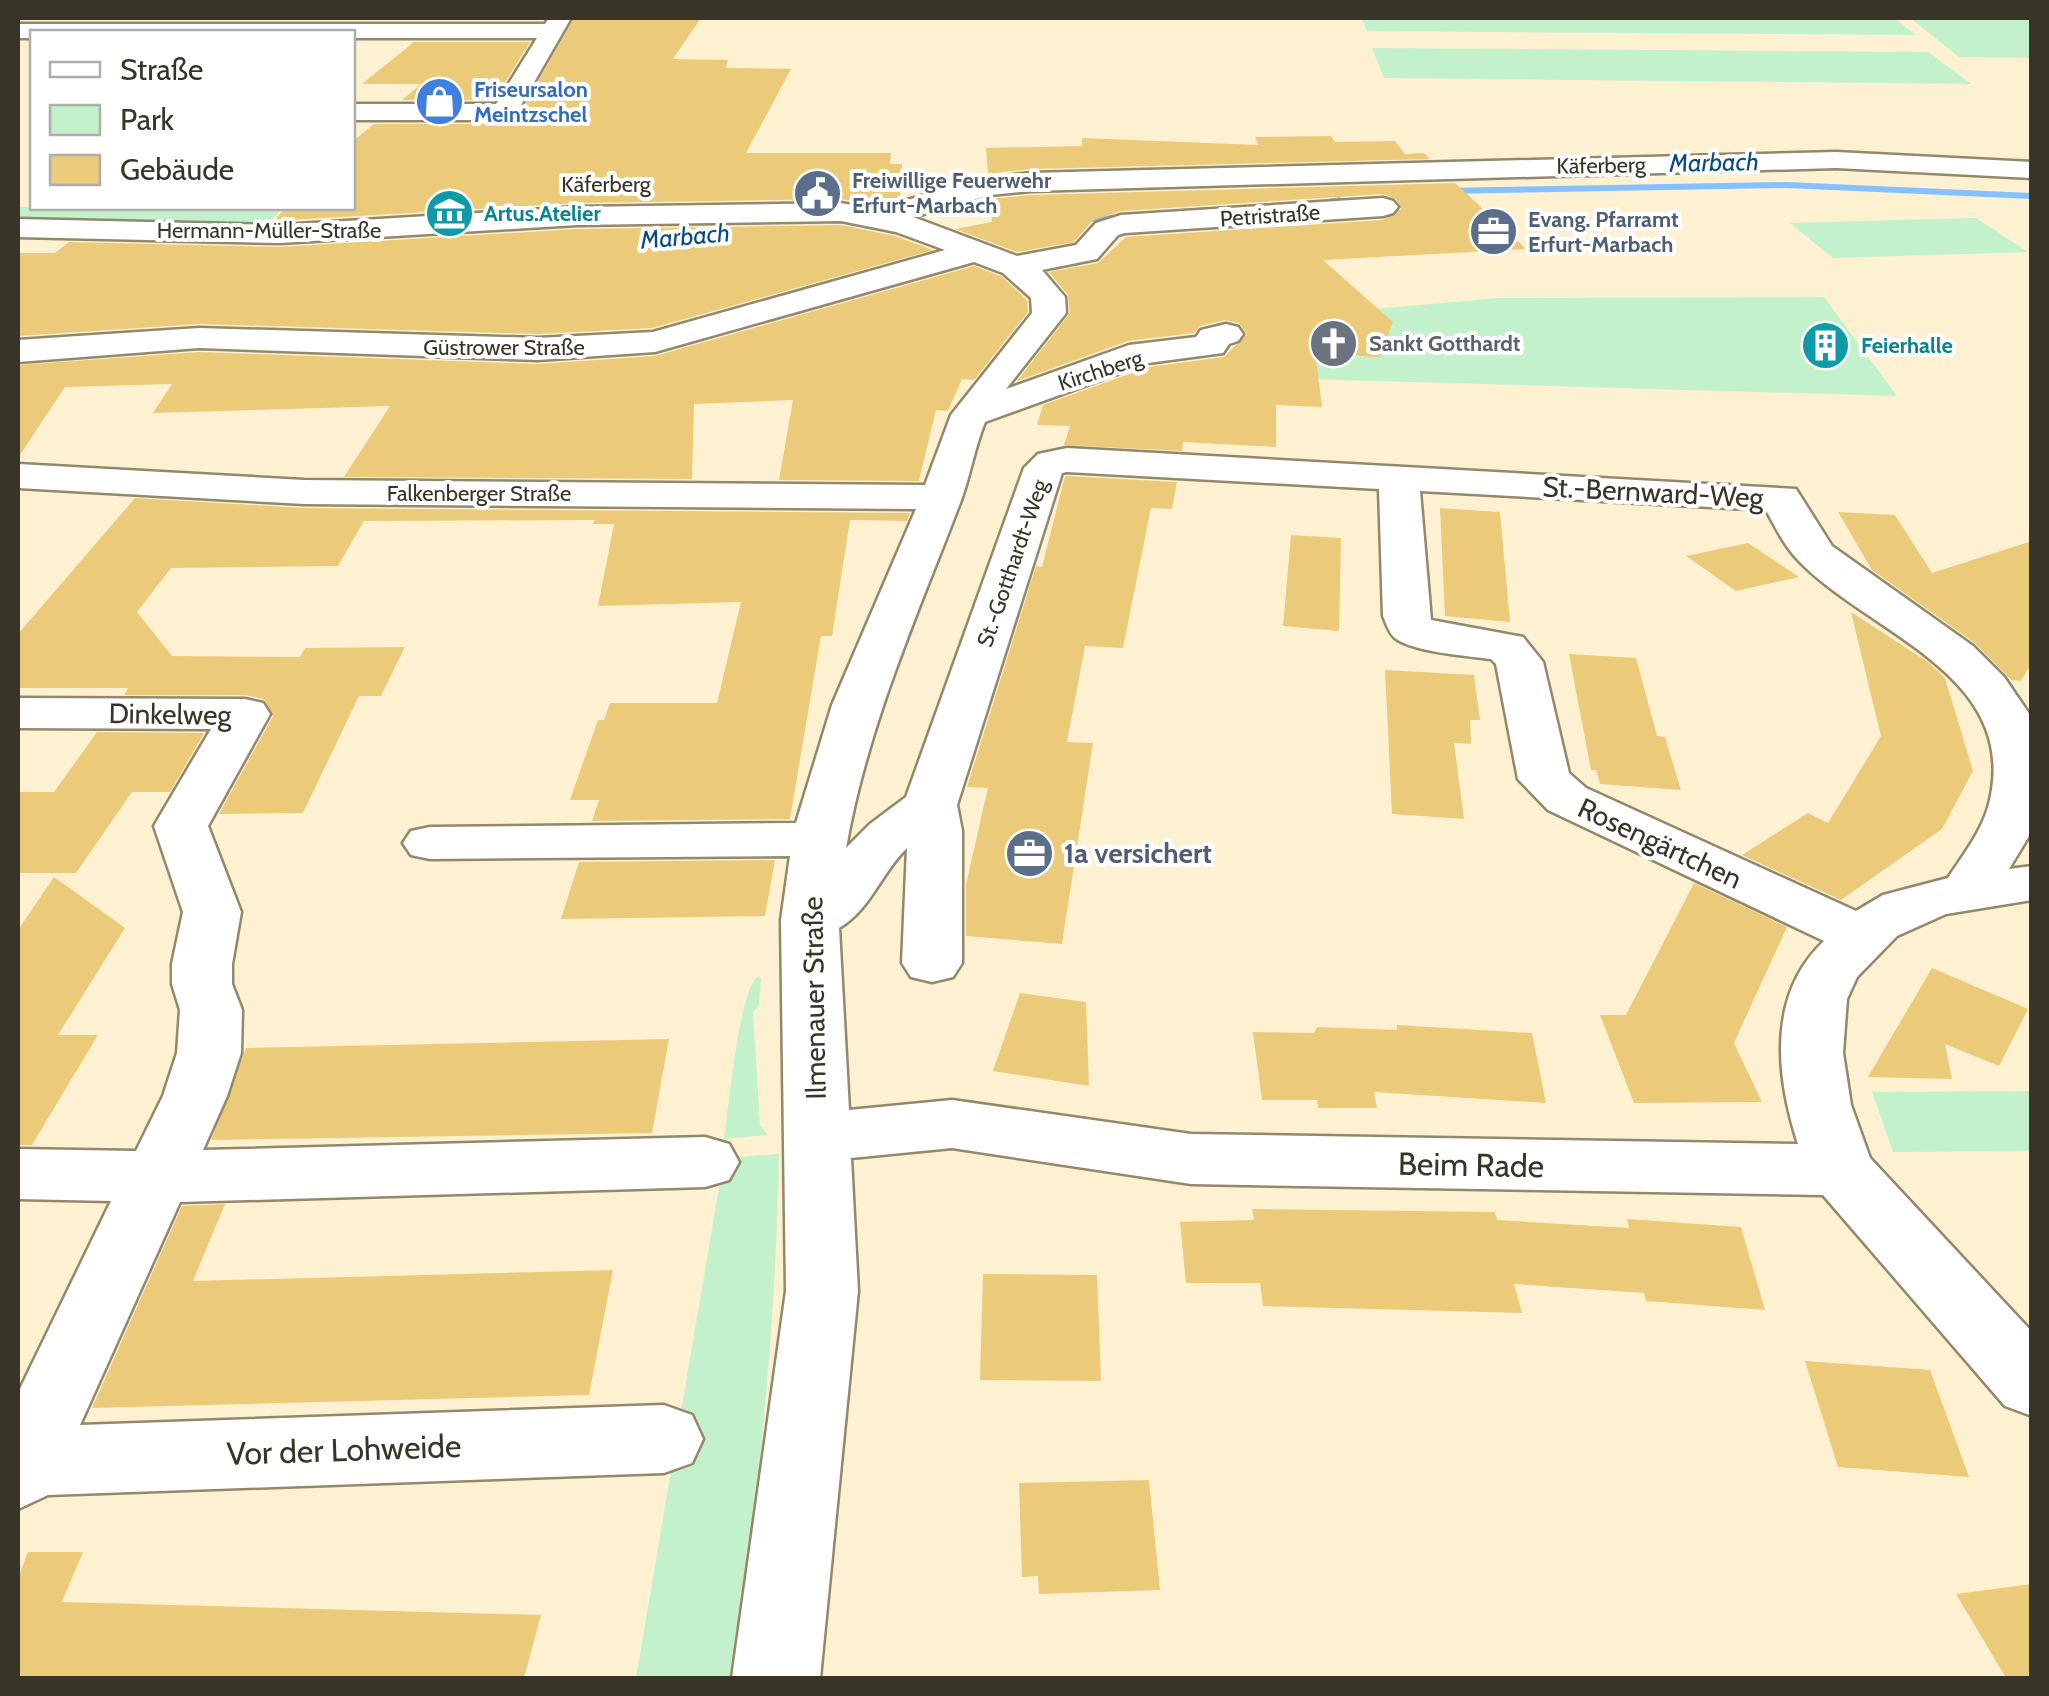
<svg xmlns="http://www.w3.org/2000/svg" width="2049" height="1696" viewBox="0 0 2049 1696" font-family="Cabin,sans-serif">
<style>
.green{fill:#c3f1cb;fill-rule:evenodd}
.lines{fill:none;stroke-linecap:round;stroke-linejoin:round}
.stream{fill:#85c1ff;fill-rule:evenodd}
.building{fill:#ebcb79}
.minor-casing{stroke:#93886c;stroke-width:5}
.minor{fill:#fff;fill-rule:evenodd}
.labels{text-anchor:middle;stroke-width:8;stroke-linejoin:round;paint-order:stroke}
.far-shop-label{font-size:22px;font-weight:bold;fill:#366cbe;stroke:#fff;text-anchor:start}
.far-street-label{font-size:22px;fill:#383428;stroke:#fff}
.far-service-label{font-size:22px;font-weight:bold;fill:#4e5e75;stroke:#fff;text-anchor:start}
.far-culture-label{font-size:22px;font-weight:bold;fill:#0d838f;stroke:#fff;text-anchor:start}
.far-worship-label{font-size:22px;font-weight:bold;fill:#5b616d;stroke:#fff;text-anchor:start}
.far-water-label{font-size:25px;font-style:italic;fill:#064b82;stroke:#fff}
.street-label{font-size:28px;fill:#383428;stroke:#fff}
.service-label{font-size:28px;font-weight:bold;fill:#4e5e75;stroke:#fff;text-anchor:start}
.near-street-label{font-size:32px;fill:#383428;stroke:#fff}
</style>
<rect width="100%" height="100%" fill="#fdf1d2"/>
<g class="green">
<polygon points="1361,18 1894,18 1916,35 1367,31"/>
<polygon points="1910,18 2031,18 2031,58 1959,57"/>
<polygon points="1372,48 1928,52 1971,84 1384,78"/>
<polygon points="18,207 282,208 268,225 18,222"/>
<polygon points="1976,218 2028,252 1833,258 1790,223"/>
<path d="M1824,297l73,99 -624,-18 -22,-58 247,-22zM1387,338l-8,20 -97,-10z"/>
<path d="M757,977l4,1 -2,27 -6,7 7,113 8,10 -44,4c5,-32 14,-143 33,-162z"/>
<polygon points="2031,1091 2031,1151 1893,1152 1872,1092"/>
<path d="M779,1154c-3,176 -22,349 -45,524h-98l88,-520z"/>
</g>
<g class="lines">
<g class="stream">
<polygon points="1787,182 2032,193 2032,199 1787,188 1442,194 1437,191 1442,188"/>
<polygon points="1339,197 1342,198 1342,202 1300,208 1295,205"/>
<polygon points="1134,214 1137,215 1137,219 1076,223 1071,220 1076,217"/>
</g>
</g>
<g class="building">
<polygon points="574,18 701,18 673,59 728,60 726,68 791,69 746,153 891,153 890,164 902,164 900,198 874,205 841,199 577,203 274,221 285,208 352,208 352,142 374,124 504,124 519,115"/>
<polygon points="414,42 530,42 494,100 402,100 421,84 362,84"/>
<polygon points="1331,136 1335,142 1395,141 1405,154 1424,153 1430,159 1031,169 988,174 986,148 1082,146 1082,138 1258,145 1255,137"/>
<polygon points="1455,183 1526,249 1323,260 1393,322 1380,358 1315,351 1322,407 1276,405 1276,447 1183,442 1182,451 1064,445 1070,426 1037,425 1043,405 1149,367 1224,357 1247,334 1239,323 1225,320 1200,326 1194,333 1128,341 1017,381 1070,313 1068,295 1049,272 1098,263 1126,237 1383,220 1401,209 1396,199 1383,194 1121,211 1093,220 1074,242 1017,252 955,229 992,222 990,199 1031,195"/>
<polygon points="841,225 895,236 933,250 652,328 538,334 199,324 18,336 18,253 55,253 69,242 280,247 577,229"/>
<polygon points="974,266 1001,276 1027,300 1028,312 974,380 962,379 948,411 936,410 919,481 779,480 793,400 694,404 692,479 344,477 390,406 153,413 172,384 65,387 18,458 18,365 199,352 538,364 655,356"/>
<polygon points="1065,476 1177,482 1172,509 1151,508 1123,648 1085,646 1067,742 1093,743 1062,944 966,936 966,884 988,788 967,787 1036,566 1042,567"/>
<polygon points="135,498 304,508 910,513 907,521 850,520 832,636 821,636 790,819 592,821 599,800 570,800 598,720 604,720 610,703 717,703 741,602 598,606 614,524 593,524 595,520 364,521 338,566 171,568 137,612 172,656 300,657 305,648 405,647 381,696 359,696 303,813 219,814 273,716 264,699 245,695 124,695 128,688 18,688 18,634"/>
<polygon points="1440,508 1500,512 1510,622 1445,616"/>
<polygon points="1838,512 1895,515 1932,573 2032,541 2032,662 2021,681 2011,680 1975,643 1872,570"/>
<polygon points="1291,535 1341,538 1339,631 1283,626"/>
<polygon points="1748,543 1799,577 1736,591 1686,556"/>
<polygon points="1851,612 1928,662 1945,678 1973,771 1942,829 1841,900 1742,855 1808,813 1828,823 1881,736"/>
<polygon points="1569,654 1636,658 1657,736 1665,737 1681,790 1600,784 1596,770 1591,770"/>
<polygon points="1385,670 1474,675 1480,720 1470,720 1471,744 1454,743 1464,819 1392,814"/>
<polygon points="97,732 204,733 170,792 132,792 76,873 18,873 18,792 54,792"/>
<polygon points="775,860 765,916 561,919 579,862"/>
<polygon points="54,877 125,928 58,1035 98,1035 32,1145 18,1145 18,930"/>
<polygon points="1694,883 1787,927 1734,1043 1762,1102 1634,1103 1600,1015 1626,1015"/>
<polygon points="1932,968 2028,1009 1999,1066 1945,1044 1952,1079 1868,1077"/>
<polygon points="1020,993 1086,1002 1089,1086 993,1071"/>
<polygon points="1397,1025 1532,1033 1546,1103 1374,1092 1377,1108 1318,1108 1317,1100 1262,1100 1253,1032 1314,1033 1317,1027 1397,1030"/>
<polygon points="669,1039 652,1133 211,1140 246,1048"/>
<polygon points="225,1204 193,1281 613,1270 589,1395 92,1408 182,1206"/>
<polygon points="1252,1209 1495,1212 1497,1220 1629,1228 1627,1219 1741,1227 1765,1310 1646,1301 1644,1293 1514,1284 1522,1313 1263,1306 1260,1283 1186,1283 1180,1222 1254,1220"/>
<polygon points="983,1274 1097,1275 1101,1381 980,1380"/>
<polygon points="1805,1361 1930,1370 1969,1477 1838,1467"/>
<polygon points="1149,1480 1160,1590 1039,1594 1038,1576 1022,1577 1019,1483"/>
<polygon points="28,1552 83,1552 62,1602 541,1615 524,1678 18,1678 18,1578"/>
<polygon points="2032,1584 2032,1678 2006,1678 1956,1594"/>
</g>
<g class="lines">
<defs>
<g id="minor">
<polygon points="549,18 571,18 517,112 504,120 352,120 352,104 496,104 537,38 352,38 352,32 32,32 32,38 18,38 18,24 545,24"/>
<path d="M1836,152l196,10v16l-196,-10 -805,23 -41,4 -77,22 104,39 59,-11 20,-22 25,-8 262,-17 10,3 5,6 -5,6 -10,3 -258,17 -7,2 -21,24 -55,11 23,27 1,16 -60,76 123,-44 67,-8 5,-7 25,-6 12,3 5,7 -5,7 -9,3 -6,9 -75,10 -163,59c-11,27 -15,55 -25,81 -44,115 -93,224 -114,345l24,-24 36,-27 118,-329 14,-14 29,-6 729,41 36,57 141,100 31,31 28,41v113l-23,38 23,-3v34l-86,14 -49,22 -40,41 -10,22 -4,54 8,52 19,53 162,174v84l-27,-10 -182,-211 -632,-11 -239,-36 -101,10 7,133 -38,387h-88l54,-387 -5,-371 9,-64 -360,3 -19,-4 -8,-12 8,-12 19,-4 366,-4 36,-118 84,-196 -612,-5 -286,-16v-24l286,16 621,5 26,-70 81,-102 -1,-15 -28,-25 -29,-11 -319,90 -117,8 -339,-12 -181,14v-22l181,-12 339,10 115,-6 292,-82 -49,-18 -55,-11 -264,4 -297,18 -262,-6v-18l262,6 297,-18 264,-4 33,6 114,-31 43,-5zM1067,472l312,17 4,127c3,7 6,17 12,22 18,14 73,18 96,21l5,5 22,115 30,31 276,131c-57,54 -48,135 -26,203l-607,-10 -239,-34 -103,10 -10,-182c32,-19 42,-55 68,-80l-5,115 9,14 21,5 21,-5 9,-14v-132l-5,-26 105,-332zM1420,491l346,19c10,18 18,36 33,51 70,73 223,113 190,243 -7,27 -26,51 -41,74l-65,17 -27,16 -270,-123 -17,-15 -26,-111 -20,-25 -92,-17z"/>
<polygon points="18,698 245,699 263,703 270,714 208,826 241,912 232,964 232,984 242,1010 241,1053 227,1096 203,1150 705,1137 729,1144 739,1162 729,1180 705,1187 180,1202 80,1425 664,1405 692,1415 703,1439 692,1463 664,1473 48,1495 18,1509 18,1393 111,1201 18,1199 18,1149 136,1151 163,1096 177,1053 180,1010 172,984 172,964 183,912 154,826 211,729 18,728"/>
</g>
</defs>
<use href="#minor" class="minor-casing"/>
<use href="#minor" class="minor"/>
</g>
<defs>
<symbol id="shop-disc" viewBox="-11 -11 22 22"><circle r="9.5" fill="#3f7fe0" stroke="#fff"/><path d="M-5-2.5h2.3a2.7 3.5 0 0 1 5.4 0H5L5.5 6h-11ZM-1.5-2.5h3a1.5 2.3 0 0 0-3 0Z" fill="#fff"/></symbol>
<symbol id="civic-disc" viewBox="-11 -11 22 22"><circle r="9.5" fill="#5c6f8a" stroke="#fff"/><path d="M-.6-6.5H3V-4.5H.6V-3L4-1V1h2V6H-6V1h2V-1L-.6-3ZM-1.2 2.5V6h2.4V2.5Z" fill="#fff"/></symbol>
<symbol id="museum-disc" viewBox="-11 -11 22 22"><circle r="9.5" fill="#0f9aa8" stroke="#fff"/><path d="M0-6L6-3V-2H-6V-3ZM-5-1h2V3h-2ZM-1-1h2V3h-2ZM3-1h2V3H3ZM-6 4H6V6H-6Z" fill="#fff"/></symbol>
<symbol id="office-disc" viewBox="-11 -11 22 22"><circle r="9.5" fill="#5c6f8a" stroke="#fff"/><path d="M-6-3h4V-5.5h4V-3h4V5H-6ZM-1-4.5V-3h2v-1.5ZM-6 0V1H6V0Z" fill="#fff"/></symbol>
<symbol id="church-disc" viewBox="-11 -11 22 22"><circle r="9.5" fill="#6b7280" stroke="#fff"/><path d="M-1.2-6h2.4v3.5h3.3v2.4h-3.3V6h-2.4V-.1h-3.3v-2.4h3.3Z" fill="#fff"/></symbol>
<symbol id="building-disc" viewBox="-11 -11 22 22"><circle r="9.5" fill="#0f9aa8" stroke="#fff"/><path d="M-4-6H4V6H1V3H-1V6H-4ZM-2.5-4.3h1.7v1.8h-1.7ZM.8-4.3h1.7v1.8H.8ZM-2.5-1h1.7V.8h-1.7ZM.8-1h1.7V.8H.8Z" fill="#fff"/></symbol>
</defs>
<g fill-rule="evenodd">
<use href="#shop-disc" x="412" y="74" width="55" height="55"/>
<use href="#civic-disc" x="790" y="166" width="55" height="55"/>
<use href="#museum-disc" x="422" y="186" width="55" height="55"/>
<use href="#office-disc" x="1466" y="204" width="55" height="55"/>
<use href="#church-disc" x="1306" y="316" width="55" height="55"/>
<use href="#building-disc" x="1798" y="318" width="55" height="55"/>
<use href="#office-disc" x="1002" y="826" width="55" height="55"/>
</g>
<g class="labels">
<g class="far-shop-label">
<text x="474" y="97">Friseursalon<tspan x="474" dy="25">Meintzschel</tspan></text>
</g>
<g class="far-street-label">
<text transform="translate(1601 165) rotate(-1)" y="8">Käferberg</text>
<text x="606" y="192">Käferberg</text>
<text transform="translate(1270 215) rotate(-4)" y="8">Petristraße</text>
<text x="269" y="238">Hermann-Müller-Straße</text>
<text x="504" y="355">Güstrower Straße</text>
<text transform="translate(1100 370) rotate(-18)" y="8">Kirchberg</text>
<text x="479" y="501">Falkenberger Straße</text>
<text transform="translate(1012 563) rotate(-71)" y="8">St.-Gotthardt-Weg</text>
</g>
<g class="far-service-label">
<text x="852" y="188">Freiwillige Feuerwehr<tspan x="852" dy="25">Erfurt-Marbach</tspan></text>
<text x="1528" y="227">Evang. Pfarramt<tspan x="1528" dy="25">Erfurt-Marbach</tspan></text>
</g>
<g class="far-culture-label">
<text x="484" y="221">Artus.Atelier</text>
<text x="1861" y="353">Feierhalle</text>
</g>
<g class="far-worship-label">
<text x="1369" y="351">Sankt Gotthardt</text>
</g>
<g class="far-water-label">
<text transform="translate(1714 162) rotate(-1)" y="9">Marbach</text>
<text transform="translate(685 236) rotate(-5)" y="9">Marbach</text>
</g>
<g class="street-label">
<text transform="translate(1653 492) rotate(3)" y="10">St.-Bernward-Weg</text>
<text transform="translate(170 714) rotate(1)" y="10">Dinkelweg</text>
<text transform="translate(1660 843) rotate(25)" y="10">Rosengärtchen</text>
<text transform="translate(814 998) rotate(-91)" y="10">Ilmenauer Straße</text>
</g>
<g class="service-label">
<text x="1064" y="863">1a versichert</text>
</g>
<g class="near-street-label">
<text transform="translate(1471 1165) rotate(1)" y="11">Beim Rade</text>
<text transform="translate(344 1450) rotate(-2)" y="11">Vor der Lohweide</text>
</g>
</g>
<rect width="2049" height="1696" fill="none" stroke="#383428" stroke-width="40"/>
<rect x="30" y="30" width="325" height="180" fill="#ffffff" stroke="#afaea9" stroke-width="2.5"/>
<rect x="50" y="62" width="50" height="15" fill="#ffffff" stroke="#afaea9" stroke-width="2.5"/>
<text x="120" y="80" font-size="30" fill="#383428">Straße</text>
<rect x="50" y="105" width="50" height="30" fill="#c3f1cb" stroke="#afaea9" stroke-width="2.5"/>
<text x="120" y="130" font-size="30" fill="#383428">Park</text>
<rect x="50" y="155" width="50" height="30" fill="#ebcb79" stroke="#afaea9" stroke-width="2.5"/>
<text x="120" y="180" font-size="30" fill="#383428">Gebäude</text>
</svg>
